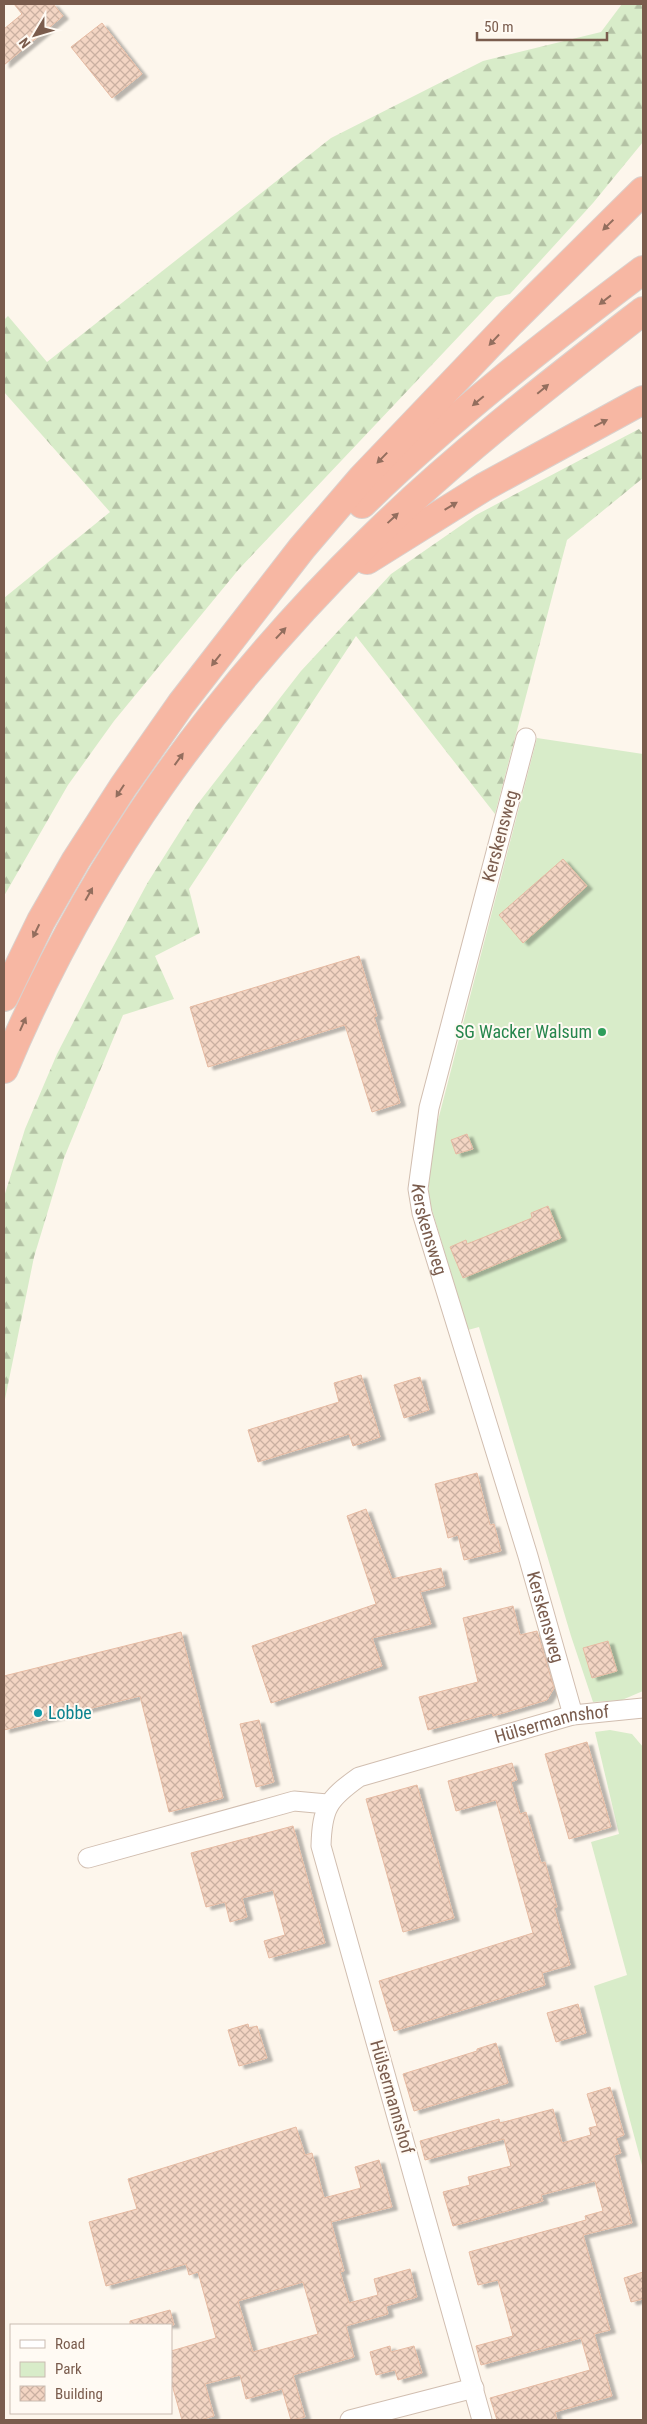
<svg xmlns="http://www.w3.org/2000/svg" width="647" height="2424" viewBox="0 0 647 2424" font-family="'Roboto Condensed',sans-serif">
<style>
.forest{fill:url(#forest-firs)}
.park{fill:#d8ecc9}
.building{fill:url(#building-cross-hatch);stroke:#e6bba3;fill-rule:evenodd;filter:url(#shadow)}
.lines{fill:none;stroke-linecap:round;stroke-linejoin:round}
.minor-casing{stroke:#d1beb0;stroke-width:21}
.motorway-casing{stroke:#dad1cd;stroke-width:30}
.minor{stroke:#fff;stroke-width:19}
.motorway{stroke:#f7b7a3;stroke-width:28}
.oneway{fill:#936e5e}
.leisure-dot{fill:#2e9e5b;stroke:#fffaf3;stroke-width:2}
.culture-dot{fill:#0f9aa8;stroke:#fffaf3;stroke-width:2}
.labels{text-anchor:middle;stroke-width:4;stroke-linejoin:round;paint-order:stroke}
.street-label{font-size:18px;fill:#7a5c4d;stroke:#fffaf3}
.leisure-label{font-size:18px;fill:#27864d;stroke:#fffaf3;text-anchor:end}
.culture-label{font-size:18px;fill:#0d838f;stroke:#fffaf3;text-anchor:start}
</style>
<defs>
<pattern id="forest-firs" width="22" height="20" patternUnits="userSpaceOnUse" patternTransform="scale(1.25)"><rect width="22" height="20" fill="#d8ecc9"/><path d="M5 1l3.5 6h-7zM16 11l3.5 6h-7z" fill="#b4c2a5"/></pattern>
<pattern id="building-cross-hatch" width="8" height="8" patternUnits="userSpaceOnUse" patternTransform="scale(1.25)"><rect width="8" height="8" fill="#f3d5c3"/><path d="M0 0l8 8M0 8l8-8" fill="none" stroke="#cab0a1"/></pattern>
<filter id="shadow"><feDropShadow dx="5.5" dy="3" stdDeviation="1" flood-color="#0004"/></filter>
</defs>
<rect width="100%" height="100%" fill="#fdf6ec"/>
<g class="forest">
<polygon points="622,4 643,4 643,142 593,203 510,294 496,297 239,569 114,721 68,785 4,896 4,598 110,512 4,392 4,320 8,316 47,362 331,138 483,61 601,32"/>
<polygon points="639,429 643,434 643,478 567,540 495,814 356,636 189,889 200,933 155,956 174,999 123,1015 64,1158 34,1257 4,1404 4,1197 25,1129 57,1054 93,984 148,882 196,806 301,671 391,574 476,515"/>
</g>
<g class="park">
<polygon points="537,738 643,754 643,1691 622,1700 593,1702 571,1636 479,1327 468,1330 429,1200 429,1155"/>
<polygon points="610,1730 632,1734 643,1747 643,2169 594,1986 627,1975 591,1842 619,1834 595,1732"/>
</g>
<g class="building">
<polygon points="14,4 53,4 63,16 4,65 4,29 22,14"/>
<polygon points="102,23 142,74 112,98 71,47"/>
<polygon points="563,859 587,886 523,943 499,915"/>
<polygon points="359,956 377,1016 374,1017 400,1103 372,1112 345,1025 208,1067 190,1007"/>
<polygon points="467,1134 473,1149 456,1154 451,1140"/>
<polygon points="548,1206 561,1238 463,1278 450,1247 466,1240 467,1244 532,1218 531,1213"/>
<polygon points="361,1375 380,1437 353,1446 349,1434 258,1462 248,1430 339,1402 334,1383"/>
<polygon points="420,1377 429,1410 404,1418 394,1385"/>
<polygon points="477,1473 490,1525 494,1524 501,1551 464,1560 458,1535 448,1538 435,1484"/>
<polygon points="366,1509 392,1579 441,1568 445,1586 420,1592 431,1624 372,1638 382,1666 271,1703 252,1646 376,1604 347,1516"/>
<polygon points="513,1606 520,1635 537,1631 554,1688 547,1700 493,1716 492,1713 428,1730 419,1697 478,1682 463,1618"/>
<polygon points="181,1632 223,1798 169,1812 140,1696 4,1730 4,1676"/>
<polygon points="608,1641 617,1671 592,1678 583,1648"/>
<polygon points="259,1720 274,1782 256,1787 240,1724"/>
<polygon points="587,1742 611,1827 569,1839 545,1754"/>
<polygon points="512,1763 517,1780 511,1782 520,1814 526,1812 541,1863 545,1862 557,1907 554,1908 570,1965 542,1973 545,1985 394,2031 379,1981 533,1933 496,1800 456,1811 448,1781"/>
<polygon points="417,1785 454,1918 403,1932 366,1799"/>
<polygon points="293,1826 325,1943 269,1958 264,1941 285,1935 273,1890 242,1898 247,1917 230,1922 225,1902 206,1907 191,1853"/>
<polygon points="578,2004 586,2033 556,2042 547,2013"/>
<polygon points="248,2024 249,2028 257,2026 267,2058 239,2066 228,2030"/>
<polygon points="496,2043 508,2083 414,2111 403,2074 477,2051 477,2049"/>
<polygon points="610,2087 624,2135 616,2138 621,2153 614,2155 632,2223 583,2235 610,2330 594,2334 612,2396 555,2412 557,2420 497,2420 490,2398 590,2370 581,2338 481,2365 476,2346 513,2336 498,2280 478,2285 469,2252 586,2220 585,2216 603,2211 595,2181 541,2195 543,2201 453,2226 443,2192 470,2185 468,2177 511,2166 504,2139 425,2160 420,2141 499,2119 500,2123 553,2109 562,2143 591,2135 589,2128 597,2126 587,2094"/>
<path d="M296,2127l9,28 7,-2 12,45 37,-10 -6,-21 24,-7 13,47 -61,15 13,49 -4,1 9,31 29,-8 -4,-16 36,-10 7,28 -31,9 2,8 -42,12 8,31 -61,18 12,42 -14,3 -9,-31 -36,10 -6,-24 -35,9 9,32 -14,4h-18l-11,-39v-30l45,-13 -18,-66 -9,3 -3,-11 -80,22 -17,-64 48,-13 -9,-30zM303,2282l15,52 -65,18 -15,-51z"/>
<polygon points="643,2272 643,2299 631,2302 624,2278"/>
<polygon points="170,2310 174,2325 130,2325 130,2321"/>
<polygon points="390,2346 391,2352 414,2346 422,2373 398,2380 395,2370 376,2375 370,2352"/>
</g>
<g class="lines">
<defs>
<g id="minor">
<path id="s1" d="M526,738l-97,370 -11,81 4,24 106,343 45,159"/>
<polyline points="88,1858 294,1801 327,1804"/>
<polyline points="350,2420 474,2388"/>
<path id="s2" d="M482,2420l-161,-574c1,-38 7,-47 38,-69l214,-62 70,-7"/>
</g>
<g id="motorway">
<path d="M362,504c87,-85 184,-161 281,-234"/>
<polyline points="367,560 484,487 643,400"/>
<polyline points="4,997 41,921 76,860 123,787 181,704 302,548 362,478 511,322 643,191"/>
<path d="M4,1069c86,-205 207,-372 365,-528 85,-84 180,-157 274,-230"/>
</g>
</defs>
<use href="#minor" class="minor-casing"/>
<use href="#motorway" class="motorway-casing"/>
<use href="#minor" class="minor"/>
<use href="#motorway" class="motorway"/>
</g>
<defs><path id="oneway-solid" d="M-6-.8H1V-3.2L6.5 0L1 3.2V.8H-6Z" transform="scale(1.25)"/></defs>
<g class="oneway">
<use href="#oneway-solid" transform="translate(608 225) rotate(136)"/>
<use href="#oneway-solid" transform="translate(605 300) rotate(142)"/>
<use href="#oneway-solid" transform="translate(494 340) rotate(133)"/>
<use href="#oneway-solid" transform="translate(543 389) rotate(-40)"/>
<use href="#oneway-solid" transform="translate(478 401) rotate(140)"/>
<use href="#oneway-solid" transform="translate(601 423) rotate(-27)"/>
<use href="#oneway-solid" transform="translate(382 458) rotate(134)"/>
<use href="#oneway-solid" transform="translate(451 506) rotate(-31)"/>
<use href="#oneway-solid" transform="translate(393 518) rotate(-43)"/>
<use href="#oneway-solid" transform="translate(281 633) rotate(-47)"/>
<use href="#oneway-solid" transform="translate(216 660) rotate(128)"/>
<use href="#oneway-solid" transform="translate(179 759) rotate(-54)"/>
<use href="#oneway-solid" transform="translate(120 791) rotate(123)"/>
<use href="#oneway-solid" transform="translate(89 894) rotate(-61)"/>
<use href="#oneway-solid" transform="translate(36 931) rotate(116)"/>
<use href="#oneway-solid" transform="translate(23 1024) rotate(-66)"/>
</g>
<circle class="leisure-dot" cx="602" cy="1032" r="5"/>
<circle class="culture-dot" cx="38" cy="1713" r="5"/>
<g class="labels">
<g class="street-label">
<text transform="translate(500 836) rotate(-75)" y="6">Kerskensweg</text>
<text dy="6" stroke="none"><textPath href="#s1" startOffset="506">Kerskensweg</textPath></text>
<text dy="6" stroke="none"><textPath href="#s1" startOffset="911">Kerskensweg</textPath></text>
<text dy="6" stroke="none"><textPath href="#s2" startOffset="880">Hülsermannshof</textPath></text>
<text transform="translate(392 2097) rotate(74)" y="6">Hülsermannshof</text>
</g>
<g class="leisure-label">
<text x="592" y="1038">SG Wacker Walsum</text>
</g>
<g class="culture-label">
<text x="48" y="1719">Lobbe</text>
</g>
</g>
<rect width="647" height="2424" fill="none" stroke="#7a5c4d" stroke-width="10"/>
<rect x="10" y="2324" width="162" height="90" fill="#fffaf3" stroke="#cabbb1"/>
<rect x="20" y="2340" width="25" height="8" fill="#ffffff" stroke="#cabbb1"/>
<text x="55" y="2349" font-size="15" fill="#7a5c4d">Road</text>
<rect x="20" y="2362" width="25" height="15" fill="#d8ecc9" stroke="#cabbb1"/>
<text x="55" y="2374" font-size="15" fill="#7a5c4d">Park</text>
<rect x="20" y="2386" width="25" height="15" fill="url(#building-cross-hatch)" stroke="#cabbb1"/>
<text x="55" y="2399" font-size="15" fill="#7a5c4d">Building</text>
<g transform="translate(35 35) rotate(232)" stroke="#fffaf3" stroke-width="4" paint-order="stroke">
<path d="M0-4L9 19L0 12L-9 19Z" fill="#7a5c4d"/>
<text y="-8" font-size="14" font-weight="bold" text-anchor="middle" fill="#7a5c4d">N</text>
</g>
<path d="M477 32v8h130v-8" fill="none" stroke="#7a5c4d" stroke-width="2.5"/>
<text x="484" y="32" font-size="15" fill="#7a5c4d" stroke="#fffaf3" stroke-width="4" paint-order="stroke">50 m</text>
</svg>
